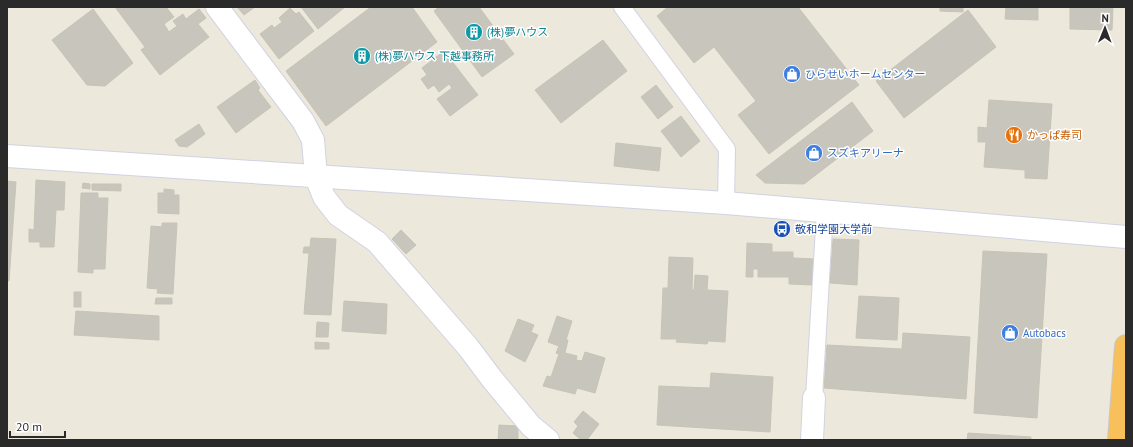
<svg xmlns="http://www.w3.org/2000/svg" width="1133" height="447" viewBox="0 0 1133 447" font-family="'PT Sans','Noto Sans JP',sans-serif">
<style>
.building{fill:#c7c5bc;stroke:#c7c4b6}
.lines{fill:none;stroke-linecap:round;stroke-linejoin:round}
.street-casing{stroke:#d2d2e2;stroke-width:18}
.secondary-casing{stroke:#d2d2e2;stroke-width:24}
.highway-casing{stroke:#c8c8c8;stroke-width:24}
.street{stroke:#fff;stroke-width:16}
.secondary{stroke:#fff;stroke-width:22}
.highway{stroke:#f8c05b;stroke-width:22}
.labels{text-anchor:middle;stroke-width:3;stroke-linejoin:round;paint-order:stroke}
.culture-label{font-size:11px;fill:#0d838f;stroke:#fff;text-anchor:start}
.shop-label{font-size:11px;fill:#366cbe;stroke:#fff;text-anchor:start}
.food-label{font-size:11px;fill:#c56008;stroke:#fff;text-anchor:start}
.transit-label{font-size:11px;fill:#164399;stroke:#fff;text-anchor:start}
</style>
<rect width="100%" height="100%" fill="#ece8dc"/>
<g class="building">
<polygon points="115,7 166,7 174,17 164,24 169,32 177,26 173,21 183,14 186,19 199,9 206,18 198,24 209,37 160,75 141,50 145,47"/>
<polygon points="237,7 255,7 244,15"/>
<polygon points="301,7 345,7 318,29"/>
<polygon points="371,7 412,7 437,42 326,126 286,71"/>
<polygon points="439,7 479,7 514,54 482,77 434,11"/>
<polygon points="668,7 798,7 859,85 769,154 738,115 756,101 714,47 694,63 657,16"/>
<polygon points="940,7 963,7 963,12 940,11"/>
<polygon points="1006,7 1057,7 1038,7 1038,20 1005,19"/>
<polygon points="1070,7 1113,7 1112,30 1070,29"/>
<polygon points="290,8 296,14 299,12 314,31 279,59 260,34 272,25 274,28 282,22 279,18"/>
<polygon points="93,9 133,63 105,86 87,85 52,40"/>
<polygon points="968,10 996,47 904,118 876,81"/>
<polygon points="603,40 627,71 561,123 535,90"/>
<polygon points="444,51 478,95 450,116 437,99 452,88 449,84 439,92 434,85 428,89 421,79 427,75 422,68"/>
<polygon points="255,80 260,88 258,90 271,107 236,133 217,107"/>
<polygon points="656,85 673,107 658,119 641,97"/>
<polygon points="989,100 1052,104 1047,179 1025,178 1025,170 984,167 986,142 978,142 978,127 987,128"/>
<polygon points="852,102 873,131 804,184 765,183 756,175"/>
<polygon points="681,116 700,141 681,157 661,131"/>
<polygon points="199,124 205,134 187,147 179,146 175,140"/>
<polygon points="616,143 661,148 659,171 614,166"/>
<polygon points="36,180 65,182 64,210 56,210 54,247 40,247 40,242 29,242 29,229 34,230"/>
<polygon points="7,181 16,182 9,281 7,281"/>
<polygon points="83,183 90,184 90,189 82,188"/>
<polygon points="92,184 121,184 121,191 92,190"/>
<polygon points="164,189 174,190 174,195 179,195 179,214 158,213 158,193 164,193"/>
<polygon points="81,193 98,193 98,198 108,198 105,269 93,269 93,273 78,272"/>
<polygon points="162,223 177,223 173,294 157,293 158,289 147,288 151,226 162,227"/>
<polygon points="401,230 416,245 406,254 392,239"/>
<polygon points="311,238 336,239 331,315 304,314 309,253 303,253 304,247 310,247"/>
<polygon points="833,239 859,240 857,285 830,283"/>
<polygon points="747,243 772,244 772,252 793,252 793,258 815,259 814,285 789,284 789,277 758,277 758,269 753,269 753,277 746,277"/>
<polygon points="983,251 1047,254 1037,418 974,413"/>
<polygon points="669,257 693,258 692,290 694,290 695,275 708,276 707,290 728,291 725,342 708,341 707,344 676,342 677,339 661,339 663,288 668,288"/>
<rect x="74" y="292" width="7" height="15"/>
<polygon points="859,296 899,298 897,340 856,338"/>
<polygon points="156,298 172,298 172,304 155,304"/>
<polygon points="344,301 387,304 386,334 342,331"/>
<polygon points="76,311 159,316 159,340 74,335"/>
<polygon points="557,316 572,321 566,340 568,340 565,353 577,356 576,360 582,361 585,352 605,358 595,393 577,388 575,394 543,386 547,376 551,377 559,354 556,353 559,346 548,342"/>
<polygon points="518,319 534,325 531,332 538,335 525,362 505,351"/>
<polygon points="317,322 329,323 328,337 316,337"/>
<polygon points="903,333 970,337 966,399 824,388 827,345 902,349"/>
<polygon points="315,342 329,343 329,349 315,349"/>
<polygon points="711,373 773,377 770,432 657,425 659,386 710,388"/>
<polygon points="583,411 599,424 587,440 581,440 573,433 578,426 574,422"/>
<polygon points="499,425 518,426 518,440 498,440"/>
<polygon points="968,433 1031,437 1031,440 967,440"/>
</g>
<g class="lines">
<defs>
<g id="street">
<polyline points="622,7 727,149 726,203"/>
<polyline points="814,398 825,210"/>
</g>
<g id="secondary">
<polyline points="217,7 303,121 313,140 316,177 324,197 338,215 377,242 468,347 492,379 531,426 548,440"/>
<polyline points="7,156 726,203 1126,237"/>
<polyline points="812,440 814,398"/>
</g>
<polyline id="highway" points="1119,440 1126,346"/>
</defs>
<use href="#street" class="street-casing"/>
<use href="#secondary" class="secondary-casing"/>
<use href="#highway" class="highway-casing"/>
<use href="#street" class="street"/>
<use href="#secondary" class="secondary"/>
<use href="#highway" class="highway"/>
</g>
<defs>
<symbol id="building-disc" viewBox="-11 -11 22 22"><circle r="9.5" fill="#0f9aa8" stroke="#fff"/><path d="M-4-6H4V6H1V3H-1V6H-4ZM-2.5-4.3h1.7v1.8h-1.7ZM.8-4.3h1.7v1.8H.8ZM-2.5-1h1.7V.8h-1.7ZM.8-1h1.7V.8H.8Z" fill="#fff"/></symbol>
<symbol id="shop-disc" viewBox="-11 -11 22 22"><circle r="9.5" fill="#3f7fe0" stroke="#fff"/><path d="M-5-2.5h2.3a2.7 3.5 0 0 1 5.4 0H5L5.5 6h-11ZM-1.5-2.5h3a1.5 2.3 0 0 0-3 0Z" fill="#fff"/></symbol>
<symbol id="restaurant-disc" viewBox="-11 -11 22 22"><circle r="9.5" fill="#e8710a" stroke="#fff"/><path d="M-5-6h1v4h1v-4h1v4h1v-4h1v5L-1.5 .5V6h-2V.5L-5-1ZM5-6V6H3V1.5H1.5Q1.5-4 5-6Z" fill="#fff"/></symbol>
<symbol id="bus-disc" viewBox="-11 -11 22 22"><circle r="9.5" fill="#1a4fb4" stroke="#fff"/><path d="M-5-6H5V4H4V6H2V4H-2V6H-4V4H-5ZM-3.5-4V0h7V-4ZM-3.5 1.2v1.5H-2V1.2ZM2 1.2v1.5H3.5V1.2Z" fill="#fff"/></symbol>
</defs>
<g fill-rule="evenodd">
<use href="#building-disc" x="464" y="22" width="20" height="20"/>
<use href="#building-disc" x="352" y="46" width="20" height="20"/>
<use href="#shop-disc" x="782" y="64" width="20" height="20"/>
<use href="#restaurant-disc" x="1004" y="125" width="20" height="20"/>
<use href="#shop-disc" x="804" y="143" width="20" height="20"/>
<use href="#bus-disc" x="772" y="219" width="20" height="20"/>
<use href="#shop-disc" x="1000" y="323" width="20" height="20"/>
</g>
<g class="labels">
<g class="culture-label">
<text x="487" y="36">(株)夢ハウス</text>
<text x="375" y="60">(株)夢ハウス 下越事務所</text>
</g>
<g class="shop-label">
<text x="805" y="78">ひらせいホームセンター</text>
<text x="827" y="157">スズキアリーナ</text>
<text x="1023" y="337">Autobacs</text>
</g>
<g class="food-label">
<text x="1027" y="139">かっぱ寿司</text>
</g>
<g class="transit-label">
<text x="795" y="233">敬和学園大学前</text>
</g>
</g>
<rect width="1133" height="447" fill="none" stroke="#2a2a2a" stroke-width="16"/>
<g transform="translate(1105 28) rotate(1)" stroke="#ffffff" stroke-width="3" paint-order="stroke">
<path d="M0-3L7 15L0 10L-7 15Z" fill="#2a2a2a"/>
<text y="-6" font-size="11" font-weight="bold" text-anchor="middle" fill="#2a2a2a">N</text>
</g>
<path d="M10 431v6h55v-6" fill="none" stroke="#2a2a2a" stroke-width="2"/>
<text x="16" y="431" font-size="12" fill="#2a2a2a" stroke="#ffffff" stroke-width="3" paint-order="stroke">20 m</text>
</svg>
